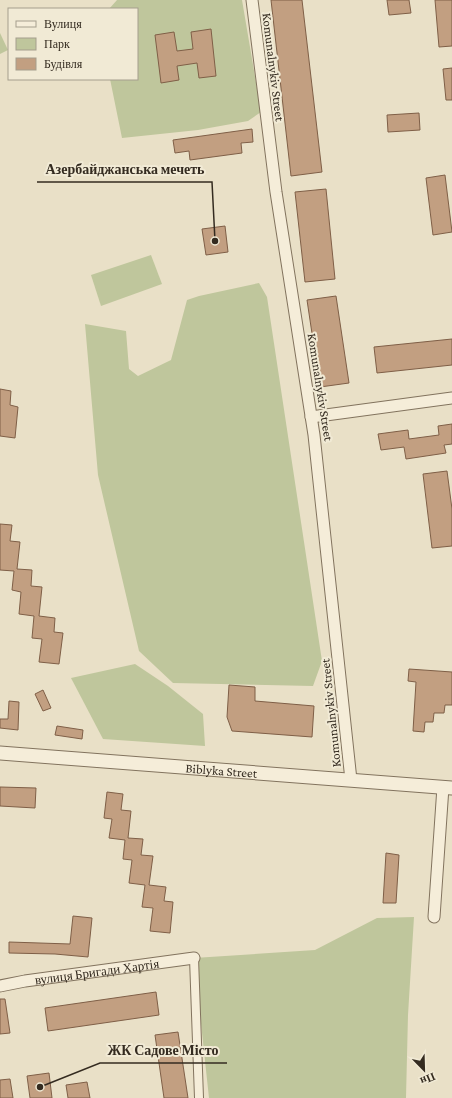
<svg xmlns="http://www.w3.org/2000/svg" width="452" height="1098" viewBox="0 0 452 1098" font-family="'Crimson Pro',serif">
<style>
.green{fill:#bfc69c}
.building{fill:#c29f81;stroke:#7f5f47}
.lines{fill:none;stroke-linecap:round;stroke-linejoin:round}
.pedestrian-casing{stroke:#82735e;stroke-width:10}
.minor-casing{stroke:#82735e;stroke-width:13}
.tertiary-casing{stroke:#82735e;stroke-width:15}
.pedestrian{stroke:#f5edd9;stroke-width:8}
.minor{stroke:#f5edd9;stroke-width:11}
.tertiary{stroke:#f5edd9;stroke-width:13}
.labels{text-anchor:middle;stroke-width:4;stroke-linejoin:round;paint-order:stroke}
.street-label{font-size:13px;fill:#342b20;stroke:#f1ead5}
.leader{fill:none;stroke:#342b20;stroke-width:1.5}
.callout-dot{fill:#342b20;stroke:#f1ead5;stroke-width:1.5}
.callout-label{font-size:14px;text-anchor:middle;font-weight:bold;fill:#342b20;stroke:#f1ead5;stroke-width:4;stroke-linejoin:round;paint-order:stroke}
</style>
<rect width="100%" height="100%" fill="#e9e0c7"/>
<g class="green">
<polygon points="117,0 242,0 261,112 248,121 198,130 122,138 110,79 137,79 137,9 109,9"/>
<polygon points="0,33 8,50 0,54"/>
<polygon points="151,255 162,284 101,306 91,275"/>
<polygon points="259,283 267,297 322,661 313,686 173,683 139,651 98,475 85,324 126,331 129,369 138,376 171,360 187,300 199,296"/>
<polygon points="135,664 168,686 203,714 205,746 103,739 71,678"/>
<polygon points="414,917 408,1015 406,1098 209,1098 194,958 315,950 377,918"/>
</g>
<g class="building">
<polygon points="271,0 302,0 322,172 291,176"/>
<polygon points="387,0 409,0 411,13 389,15"/>
<polygon points="435,0 452,0 452,46 439,47"/>
<polygon points="211,29 216,76 199,78 197,63 177,66 179,80 161,83 155,35 174,32 177,51 193,49 191,32"/>
<polygon points="452,68 452,100 446,100 443,69"/>
<polygon points="419,113 420,130 388,132 387,115"/>
<polygon points="252,129 253,142 241,143 242,153 190,160 189,151 175,153 173,140"/>
<polygon points="445,175 452,232 433,235 426,178"/>
<polygon points="326,189 335,279 305,282 295,192"/>
<polygon points="225,226 228,252 206,255 202,229"/>
<polygon points="336,296 349,383 320,387 307,300"/>
<polygon points="452,339 452,365 377,373 374,347"/>
<polygon points="0,389 11,391 10,405 18,407 15,438 0,436"/>
<polygon points="452,424 452,444 444,445 446,453 406,459 404,447 381,450 378,434 408,430 409,439 439,435 438,426"/>
<polygon points="447,471 452,509 452,546 432,548 423,474"/>
<polygon points="0,524 12,525 10,541 20,542 17,569 32,570 31,586 42,587 39,616 55,618 54,632 63,633 59,664 39,662 42,639 32,638 34,616 19,614 21,592 12,590 14,571 0,570"/>
<polygon points="409,669 452,672 452,705 445,705 444,713 434,713 433,722 425,722 424,732 413,731 416,682 408,681"/>
<polygon points="229,685 255,687 255,701 314,706 312,737 232,731 227,717"/>
<polygon points="43,690 51,708 43,711 35,694"/>
<polygon points="9,701 19,702 18,730 0,728 0,719 8,719"/>
<polygon points="57,726 83,730 82,739 55,735"/>
<polygon points="0,787 36,788 35,808 0,806"/>
<polygon points="107,792 123,794 121,810 131,811 128,838 143,839 141,855 153,856 149,885 166,887 164,901 173,902 170,933 150,931 153,908 142,907 145,885 129,883 132,860 123,859 125,840 109,838 112,819 104,818"/>
<polygon points="386,853 399,855 396,903 383,903"/>
<polygon points="73,916 92,918 88,957 55,954 9,953 9,942 70,944"/>
<polygon points="156,992 159,1015 48,1031 45,1008"/>
<polygon points="0,999 5,999 10,1033 0,1034"/>
<polygon points="178,1032 188,1098 164,1098 155,1035"/>
<polygon points="49,1073 52,1098 30,1098 27,1076"/>
<polygon points="10,1079 13,1098 0,1098 0,1080"/>
<polygon points="87,1082 90,1098 68,1098 66,1085"/>
</g>
<g class="lines">
<defs>
<polyline id="pedestrian" points="194,958 199,1098"/>
<g id="minor">
<polyline points="252,0 276,192 314,435 351,780"/>
<polyline points="311,417 452,398"/>
<polyline points="434,917 443,787"/>
<path id="s1" d="M0,986l25,-5 169,-23"/>
</g>
<g id="tertiary">
<path id="s2" d="M0,753l452,35"/>
</g>
</defs>
<use href="#pedestrian" class="pedestrian-casing"/>
<use href="#minor" class="minor-casing"/>
<use href="#tertiary" class="tertiary-casing"/>
<use href="#pedestrian" class="pedestrian"/>
<use href="#minor" class="minor"/>
<use href="#tertiary" class="tertiary"/>
</g>
<g class="labels">
<g class="street-label">
<text transform="translate(274 67) rotate(83)" y="5">Komunalnykiv Street</text>
<text transform="translate(321 387) rotate(81)" y="5">Komunalnykiv Street</text>
<text transform="translate(330 713) rotate(-96)" y="5">Komunalnykiv Street</text>
<text dy="5" stroke="none"><textPath href="#s2" startOffset="222">Biblyka Street</textPath></text>
<text dy="5" stroke="none"><textPath href="#s1" startOffset="98">вулиця Бригади Хартія</textPath></text>
</g>
</g>
<path class="leader" d="M215 241L212 182H37M40 1087L100 1063H227"/>
<g class="callout-dot">
<circle cx="215" cy="241" r="4"/>
<circle cx="40" cy="1087" r="4"/>
</g>
<g class="callout-label">
<text x="125" y="174">Азербайджанська мечеть</text>
<text x="163" y="1055">ЖК Садове Місто</text>
</g>
<rect x="8" y="8" width="130" height="72" fill="#f1ead5" stroke="#a59e8d"/>
<rect x="16" y="21" width="20" height="6" fill="#f5edd9" stroke="#a59e8d"/>
<text x="44" y="28" font-size="12" fill="#342b20">Вулиця</text>
<rect x="16" y="38" width="20" height="12" fill="#bfc69c" stroke="#a59e8d"/>
<text x="44" y="48" font-size="12" fill="#342b20">Парк</text>
<rect x="16" y="58" width="20" height="12" fill="#c29f81" stroke="#a59e8d"/>
<text x="44" y="68" font-size="12" fill="#342b20">Будівля</text>
<g transform="translate(424 1070) rotate(157)" stroke="#f1ead5" stroke-width="3" paint-order="stroke">
<path d="M0-3L7 15L0 10L-7 15Z" fill="#342b20"/>
<text y="-6" font-size="11" font-weight="bold" text-anchor="middle" fill="#342b20">Пн</text>
</g>
</svg>
